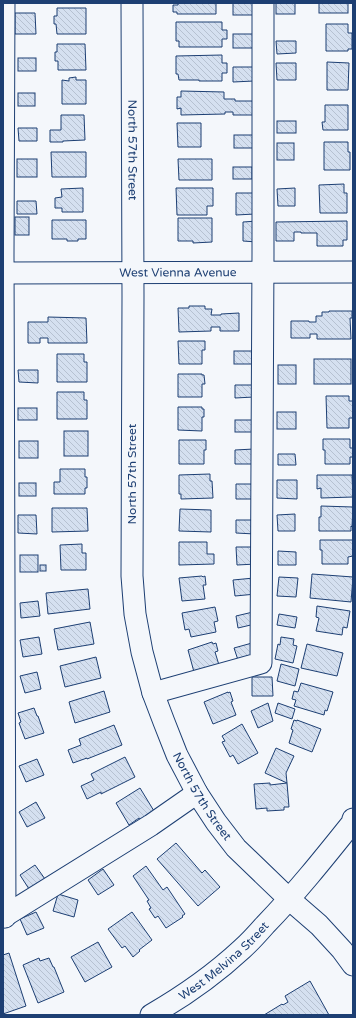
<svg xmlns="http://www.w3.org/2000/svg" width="356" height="1018" viewBox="0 0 356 1018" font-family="'Varela Round',sans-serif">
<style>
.building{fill:url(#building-back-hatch);stroke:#1d3f73}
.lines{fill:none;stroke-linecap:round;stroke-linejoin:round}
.minor-casing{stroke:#1d3f73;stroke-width:23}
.minor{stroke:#f4f7fb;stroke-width:21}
.labels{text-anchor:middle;stroke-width:3;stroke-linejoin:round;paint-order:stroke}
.street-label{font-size:12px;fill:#1d3f73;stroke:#f4f7fb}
</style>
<defs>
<pattern id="building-back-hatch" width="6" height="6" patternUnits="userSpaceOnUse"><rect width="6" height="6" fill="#d5e0f0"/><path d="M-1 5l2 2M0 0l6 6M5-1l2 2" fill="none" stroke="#b6c1d1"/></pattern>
</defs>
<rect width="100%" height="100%" fill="#f4f7fb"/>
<g class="building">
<polygon points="178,3 216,3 216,14 177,14 177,12 173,12 173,5 178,5"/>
<rect x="233" y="3" width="20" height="12"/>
<rect x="276" y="3" width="19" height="11"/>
<rect x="319" y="3" width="29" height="10"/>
<polygon points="57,8 86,8 86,34 57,34 56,24 54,24 54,16 57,16"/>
<polygon points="15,13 35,13 36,34 15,34"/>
<polygon points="176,22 222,22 222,30 227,30 227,39 222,39 222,47 179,47 179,41 176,41"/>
<polygon points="326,24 348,24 348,33 352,33 352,49 348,49 348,51 326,51"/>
<rect x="233" y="34" width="21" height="14"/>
<polygon points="276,41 296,41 296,53 277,54"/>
<polygon points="57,44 85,44 86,70 58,70 58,61 55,61 55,52 57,52"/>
<polygon points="222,55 222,63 227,63 227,73 222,73 222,81 199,81 199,80 179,80 178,74 176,74 176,56"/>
<rect x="18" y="58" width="18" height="13"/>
<polygon points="327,62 349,63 348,90 327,90"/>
<polygon points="276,63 296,63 296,80 277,80"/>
<polygon points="233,67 253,67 254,81 233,82"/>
<polygon points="76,77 76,80 86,80 86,104 62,104 62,80 69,81 69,78"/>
<polygon points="181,91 224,92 224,99 235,99 235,101 253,101 253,115 233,115 233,112 225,112 225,114 181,115 181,108 177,109 177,97 181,97"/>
<rect x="18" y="93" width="17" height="13"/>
<polygon points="325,105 348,105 348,130 323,130 322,122 325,122"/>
<polygon points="61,115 84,115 85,140 63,141 63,142 50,142 50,130 61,130"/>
<rect x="277" y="121" width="19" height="12"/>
<polygon points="177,123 201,123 201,147 178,147"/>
<polygon points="18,128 37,128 37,141 19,141"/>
<rect x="234" y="135" width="19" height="13"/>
<polygon points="324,142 348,142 348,152 350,152 350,170 324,170"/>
<rect x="277" y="143" width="17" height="17"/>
<polygon points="51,152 86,152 86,177 52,177"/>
<rect x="17" y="159" width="20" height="18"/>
<polygon points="178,159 212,159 212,180 179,180"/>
<rect x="233" y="167" width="19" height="12"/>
<polygon points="344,184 344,193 347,193 347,213 320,213 319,185"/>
<polygon points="83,188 83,212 62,212 62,208 55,208 55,198 62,197 61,189"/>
<polygon points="176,188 213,188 213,206 207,206 207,215 177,215"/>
<polygon points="295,188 295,206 278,206 277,189"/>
<polygon points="236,193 255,193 255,214 236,215"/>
<polygon points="17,201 36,201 37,214 17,214"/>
<rect x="15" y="217" width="14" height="18"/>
<polygon points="178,218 212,218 212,242 193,243 193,241 178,241"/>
<polygon points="52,220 86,220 86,239 78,239 78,241 67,241 67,239 52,239"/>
<polygon points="257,221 257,242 243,241 243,222"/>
<polygon points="347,221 347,240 343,240 343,246 317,246 317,233 301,233 301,232 294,232 294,241 276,241 276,222"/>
<polygon points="189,306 205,306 205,309 212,309 211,315 221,315 221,314 239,313 239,331 220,331 220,327 211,327 211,331 179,332 178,308 189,308"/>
<polygon points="329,311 352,311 352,318 350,318 351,339 317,339 317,334 310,334 310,338 291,338 291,321 309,321 309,322 316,322 316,316 322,316 322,312 329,312"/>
<polygon points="48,317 86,318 87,343 48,343 48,338 40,338 40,343 28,343 28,322 48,322"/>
<polygon points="178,341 205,341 205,350 202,350 202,364 179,364"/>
<rect x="234" y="351" width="19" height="13"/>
<polygon points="57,354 84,354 84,362 87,362 87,382 57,382"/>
<rect x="314" y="359" width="37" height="25"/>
<rect x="278" y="365" width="18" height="19"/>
<polygon points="18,370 38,370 38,383 19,382"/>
<polygon points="178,374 202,374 202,375 204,375 205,384 202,384 202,397 178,397"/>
<polygon points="235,385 254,385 254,397 235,398"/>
<polygon points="57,392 84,392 84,400 87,400 87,419 57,419"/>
<polygon points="326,396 349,396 349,401 353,401 353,418 349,418 349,428 327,428"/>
<polygon points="178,407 202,407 202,409 204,409 204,417 202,417 202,431 178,430"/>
<rect x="18" y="408" width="19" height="12"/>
<rect x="277" y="412" width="19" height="17"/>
<rect x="235" y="420" width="18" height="12"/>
<rect x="64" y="431" width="24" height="25"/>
<polygon points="323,439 350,439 350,448 353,448 353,457 350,457 350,464 325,464 325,450 323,450"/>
<polygon points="179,440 206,440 206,450 204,450 204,464 179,464"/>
<rect x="19" y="441" width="19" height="17"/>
<polygon points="254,449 254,464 235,464 235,450"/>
<polygon points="278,454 295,454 296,465 278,465"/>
<polygon points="60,469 85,469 85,477 87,477 87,488 85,488 85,494 54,494 54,482 60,482"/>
<polygon points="210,474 210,481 212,481 213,498 181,499 181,494 179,494 179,475"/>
<polygon points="317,475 352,475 353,497 321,498 321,488 317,489"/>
<polygon points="277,480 297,480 297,499 277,498"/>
<rect x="19" y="483" width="17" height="13"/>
<polygon points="236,484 254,484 255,499 236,499"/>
<polygon points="321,506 353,507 352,527 351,526 351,531 319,531 319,517 321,517"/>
<polygon points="52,508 87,508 88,531 52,532"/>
<polygon points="180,509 211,510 211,532 179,531"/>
<polygon points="295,514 295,531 278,531 277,515"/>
<polygon points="18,515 36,515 37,534 18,533"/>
<polygon points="236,520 255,520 255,534 236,533"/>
<polygon points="320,540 353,540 353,556 348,557 348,564 322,564 322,550 320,550"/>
<polygon points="179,542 207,542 207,554 214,554 214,564 179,565"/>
<polygon points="82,544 82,553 86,553 86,570 61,570 60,545"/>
<polygon points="236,547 255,547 256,564 237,565"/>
<polygon points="278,551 296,552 296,565 278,565"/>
<rect x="20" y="555" width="18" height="17"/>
<rect x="40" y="565" width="6" height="6"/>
<polygon points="312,574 353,577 351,602 310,598"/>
<polygon points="202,576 203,577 205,576 206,585 203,585 205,599 182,601 179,578"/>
<polygon points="279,577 298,578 296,597 277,596"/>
<polygon points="254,578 256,594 235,596 233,580"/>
<polygon points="88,589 90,609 48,614 46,593"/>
<polygon points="38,601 40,616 21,618 20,603"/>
<polygon points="317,606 350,611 347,628 343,627 342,635 316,631 319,618 316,617"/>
<polygon points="215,607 218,621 214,622 216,632 191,637 189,629 185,630 182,613"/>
<polygon points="253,612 255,624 238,628 236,616"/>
<polygon points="279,614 297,617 295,628 277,625"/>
<polygon points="90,622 94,644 58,650 54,629"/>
<polygon points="39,637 42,654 23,657 20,640"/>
<polygon points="281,637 294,639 293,645 297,646 293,663 275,659 278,644 280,645"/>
<polygon points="212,642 213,644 216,643 218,651 215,652 219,665 194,672 188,650"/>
<polygon points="252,643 255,655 238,660 234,648"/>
<polygon points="307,644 343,653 337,676 301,668"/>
<polygon points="96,657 101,678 65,687 60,666"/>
<polygon points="281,664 299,669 295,686 277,681"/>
<polygon points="37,672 41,689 25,693 20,676"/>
<polygon points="252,677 272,677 273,696 252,696"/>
<polygon points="301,683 333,692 327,711 325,710 324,715 294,706 296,700 292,699 294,691 298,692"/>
<polygon points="104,691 110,712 75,723 69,702"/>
<polygon points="228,692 228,693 230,692 233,701 231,702 236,715 213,724 204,702"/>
<polygon points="268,703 273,721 258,728 251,711"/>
<polygon points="278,703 295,709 292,719 275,713"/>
<polygon points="34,708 37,716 38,716 44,733 25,739 19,723 21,722 18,713"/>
<polygon points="294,720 297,721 297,720 321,729 312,752 289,743 293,730 291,729"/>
<polygon points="242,724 258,753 238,764 233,755 230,757 222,742 225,741 222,736"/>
<polygon points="114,725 122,745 87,759 87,758 73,763 68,750 81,745 79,739"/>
<polygon points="276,748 294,756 286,773 287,783 265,773"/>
<polygon points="125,757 135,777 101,794 101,792 87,799 81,786 94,780 91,774"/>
<polygon points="37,759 44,775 26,782 19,766"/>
<polygon points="270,783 270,785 287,783 289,807 284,807 284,810 267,811 267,808 256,809 254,784"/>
<polygon points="140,788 154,811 140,820 139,818 129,825 116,803"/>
<polygon points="36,802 45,818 27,827 19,812"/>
<polygon points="176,843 202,873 205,870 220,887 198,906 157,859"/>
<polygon points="35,865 45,879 29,889 20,875"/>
<polygon points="146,866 163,890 167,887 185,914 182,916 183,917 166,928 158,916 155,918 149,909 151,908 147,901 149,900 133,876"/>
<polygon points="103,869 114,885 98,895 88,880"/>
<polygon points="58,894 78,900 74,917 53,911"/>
<polygon points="36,912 44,928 27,935 20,919"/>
<polygon points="132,912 152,940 139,950 140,951 133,957 125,946 122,948 108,929"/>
<polygon points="98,942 112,967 85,982 71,957"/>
<polygon points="9,953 26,1006 3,1014 3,955"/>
<polygon points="39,958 40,961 49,958 53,967 54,967 64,992 38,1003 23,965"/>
<polygon points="310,981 329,1015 264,1015 282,1004 283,1005 288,1002 285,996"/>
</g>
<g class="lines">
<defs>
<g id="minor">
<polyline points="4,3 3,255 5,917"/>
<path id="s1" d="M132,3l1,293 -1,280 3,38 7,38 11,41 11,29 13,33 20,38 19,29 20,26 53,51 30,26 23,25 11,15"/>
<path id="s2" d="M3,273l350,-1"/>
<polyline points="153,693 261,663 263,254 263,3"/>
<polyline points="3,917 151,825 197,793"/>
<path id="s3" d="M151,1015c33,-19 63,-40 91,-66 8,-7 16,-16 23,-24 31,-32 59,-67 87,-102l1,-4"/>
</g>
</defs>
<use href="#minor" class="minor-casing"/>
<use href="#minor" class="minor"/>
</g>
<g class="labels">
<g class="street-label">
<text dy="4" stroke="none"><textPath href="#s1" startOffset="147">North 57th Street</textPath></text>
<text dy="4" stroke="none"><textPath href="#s2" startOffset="175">West Vienna Avenue</textPath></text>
<text transform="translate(132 474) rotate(-90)" y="4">North 57th Street</text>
<text dy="4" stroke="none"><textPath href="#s1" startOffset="807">North 57th Street</textPath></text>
<text dy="4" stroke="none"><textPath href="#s3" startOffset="91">West Melvina Street</textPath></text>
</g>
</g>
<rect width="356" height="1018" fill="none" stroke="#1d3f73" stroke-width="8"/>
</svg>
